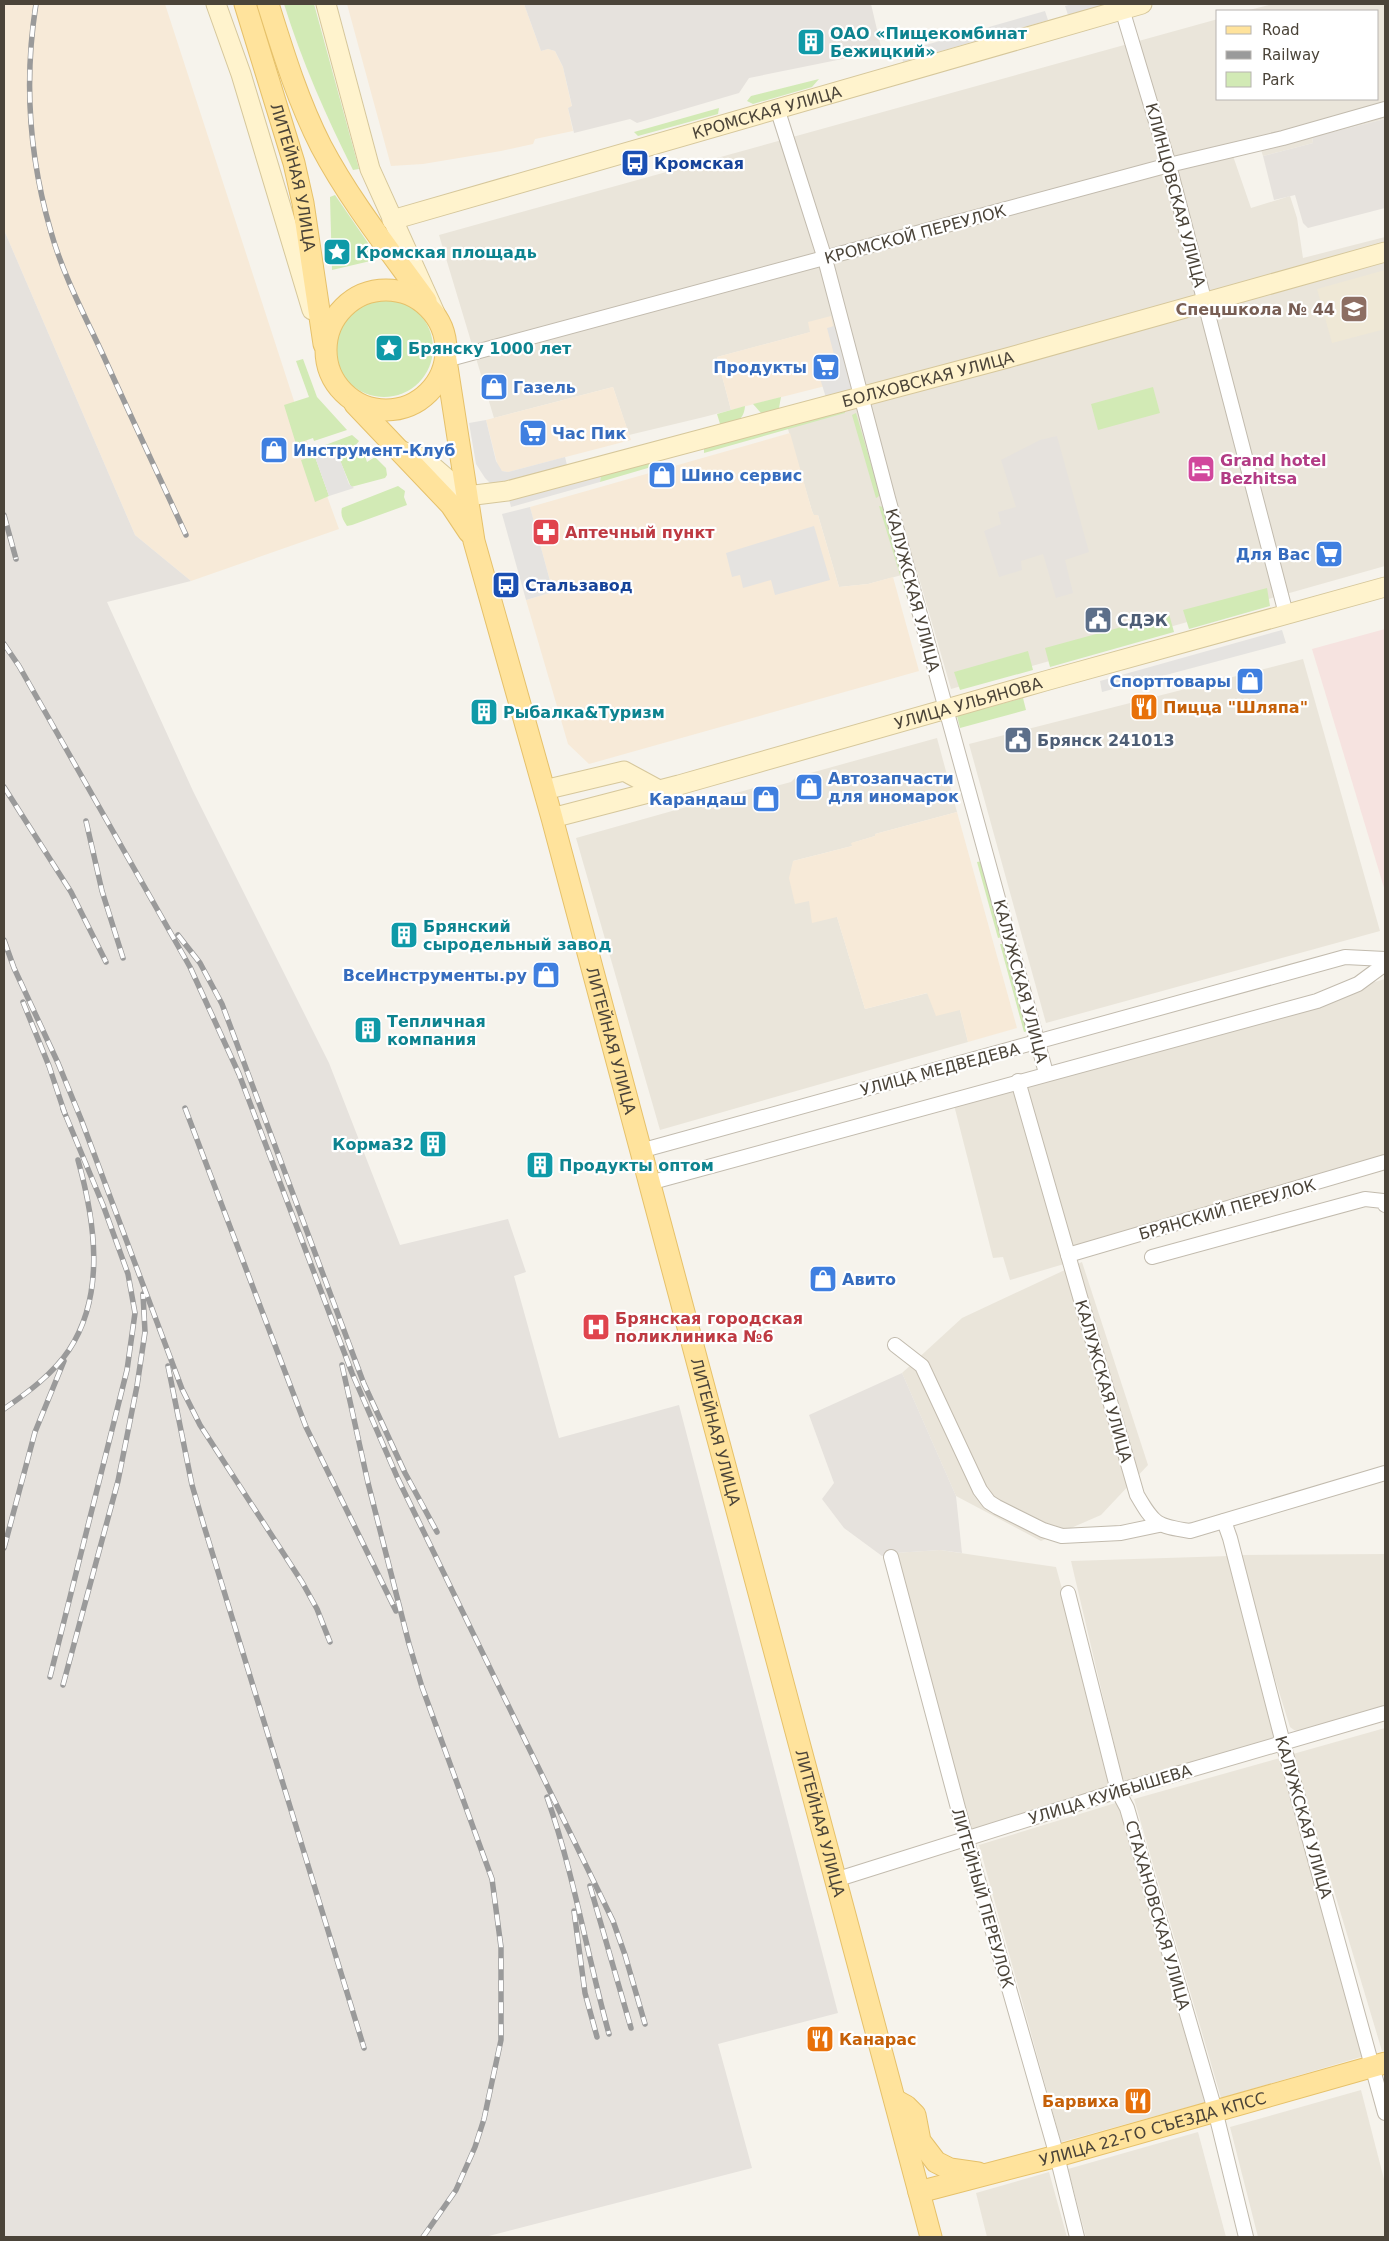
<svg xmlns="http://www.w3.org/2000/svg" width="1389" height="2241" viewBox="0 0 1389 2241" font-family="'DejaVu Sans',sans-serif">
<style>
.residential{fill:#eae5da}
.commercial{fill:#f7ead8}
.industrial{fill:#e6e2dd}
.education{fill:#efe8d6}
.medical{fill:#f6e3e0}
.green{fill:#d2eab5}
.parking{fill:#e5e3e0}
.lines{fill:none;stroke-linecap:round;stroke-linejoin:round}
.street-casing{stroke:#c2bbae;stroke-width:16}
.secondary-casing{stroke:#d6c79b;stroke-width:21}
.primary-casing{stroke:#e6c16a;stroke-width:23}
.street{stroke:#fff;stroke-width:14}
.secondary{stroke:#fff3cd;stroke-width:19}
.primary{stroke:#ffe39c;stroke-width:21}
.rail-casing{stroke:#9a9a9a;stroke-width:5.5}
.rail{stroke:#fff;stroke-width:4;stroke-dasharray:11;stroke-linecap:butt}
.labels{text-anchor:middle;stroke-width:4.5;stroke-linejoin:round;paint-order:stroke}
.culture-label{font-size:16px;font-weight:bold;fill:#0d838f;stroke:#fff;text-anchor:start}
.street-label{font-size:16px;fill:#4b4439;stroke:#fff}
.transit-label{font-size:16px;font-weight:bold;fill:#164399;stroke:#fff;text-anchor:start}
.education-label{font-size:16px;font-weight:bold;fill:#785e54;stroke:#fff;text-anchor:end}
.shop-label{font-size:16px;font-weight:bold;fill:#366cbe;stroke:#fff;text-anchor:start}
.hotel-label{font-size:16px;font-weight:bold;fill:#b23c85;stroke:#fff;text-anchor:start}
.health-label{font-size:16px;font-weight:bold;fill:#be3a42;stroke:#fff;text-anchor:start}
.service-label{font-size:16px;font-weight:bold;fill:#4e5e75;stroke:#fff;text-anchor:start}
.food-label{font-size:16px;font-weight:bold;fill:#c56008;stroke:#fff;text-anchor:start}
</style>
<rect width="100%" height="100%" fill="#f6f3ec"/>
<g class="residential">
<polygon points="1273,4 1385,4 1385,119 1312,137 1313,143 1263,156 1261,150 1233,156 1251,208 1290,196 1297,218 1303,258 1385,237 1385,566 951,689 917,571 868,584 839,587 818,515 814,516 812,511 785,419 851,401 811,332 717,357 731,410 704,417 629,435 613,387 494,418 439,235 1218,19 1218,99 1378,99 1378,11 1245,11"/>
<polygon points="1303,659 1380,931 1046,1023 969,744"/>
<polygon points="937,738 957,812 875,834 875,836 852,843 852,846 793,861 809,901 837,917 865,1009 928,993 960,1010 968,1042 660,1130 576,838 754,788 761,790 791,782 796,777"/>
<polygon points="1385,979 1385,1159 1174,1217 1162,1235 1010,1280 1003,1257 993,1258 954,1105 1337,1001 1371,983"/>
<polygon points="1082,1262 1148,1465 1101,1515 1041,1541 956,1496 902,1373 962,1318"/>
<polygon points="940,1550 1056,1567 1113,1774 1110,1788 971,1831 895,1553"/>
<polygon points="1385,1554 1385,1707 1301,1732 1294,1730 1290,1727 1241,1570 1241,1555"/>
<polygon points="1229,1556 1275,1736 1268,1742 1128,1784 1122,1778 1071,1561"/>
<polygon points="1385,1728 1385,2050 1382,2051 1293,1754"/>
<polygon points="1280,1758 1368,2055 1221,2098 1134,1799"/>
<polygon points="1122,1801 1207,2102 1061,2142 979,1845"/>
<polygon points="1361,2090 1385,2183 1385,2237 1258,2237 1230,2127"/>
<polygon points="1198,2132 1226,2237 1086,2237 1068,2169"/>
<polygon points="1049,2172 1067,2237 987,2237 976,2193"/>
</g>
<g class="commercial">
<polygon points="4,4 165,4 308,444 339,529 191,581 135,535 4,230"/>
<polygon points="347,4 524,4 541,51 548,49 555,51 563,67 572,107 568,108 573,131 535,139 533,144 501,151 423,164 391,166"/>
<polygon points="831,316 833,326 831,327 845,381 731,410 717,357 810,332 808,322"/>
<polygon points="613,387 631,440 508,472 502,471 498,467 486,420"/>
<polygon points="790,433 812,511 814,515 818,515 839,587 868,584 893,577 919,671 589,764 568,744 526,600 553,592 530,507"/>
<polygon points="957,812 1017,1028 968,1042 960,1010 936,1016 927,993 865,1009 837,917 812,923 809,901 795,904 789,878 793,861 852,846 851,843 875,836 875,834"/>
</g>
<g class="industrial">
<polygon points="524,4 871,4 882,51 749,78 739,93 637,123 630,119 574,133 568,108 572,106 563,67 555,51 548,49 541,51"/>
<polygon points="1385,119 1385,208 1308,228 1303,223 1295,195 1274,200 1263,156 1313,143 1312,137"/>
<polygon points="4,230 135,535 191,581 107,602 193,791 329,1063 400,1245 508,1219 526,1272 514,1276 559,1438 679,1405 838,2013 718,2044 752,2168 485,2237 4,2237"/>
<polygon points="1057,436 1089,552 1065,560 1073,593 1056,598 1043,554 1021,561 1022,570 999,577 984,531 1001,524 998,512 1016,507 1001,460 1040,440"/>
<polygon points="902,1373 956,1496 962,1553 940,1550 895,1553 882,1556 844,1528 822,1499 834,1483 809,1415"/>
</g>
<polygon class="education" points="1385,270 1385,329 1332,343 1317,289"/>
<polygon class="medical" points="1385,629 1385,891 1312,649"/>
<g class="green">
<path d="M284,4h30l45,165 -6,1c-27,-54 -51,-108 -69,-166z"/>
<polygon points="819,79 812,87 753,104 747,101 751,96"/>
<polygon points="719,108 718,114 638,136 634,132"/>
<polygon points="335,195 379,259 332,270 330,197"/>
<circle cx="384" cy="348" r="49"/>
<polygon points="303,359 317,397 347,430 314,441 313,438 296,444 284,405 309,397 296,361"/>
<polygon points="1153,387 1160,413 1098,430 1091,404"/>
<polygon points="781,397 779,408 775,411 761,413 753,404"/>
<path d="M745,406c-1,16 -12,17 -24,21l-4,-13z"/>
<polygon points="844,407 845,413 704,453 704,446"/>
<polygon points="856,413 880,494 878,497 876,498 852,415"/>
<polygon points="352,435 359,441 355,446 365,456 367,462 375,457 386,468 387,475 385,478 351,487 334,446 314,454 329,496 315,502 301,460 311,457 312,450"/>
<polygon points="655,456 658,465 600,482 601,471"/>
<path d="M398,486l7,5 -1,6 3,8 -55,20 -5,1c-4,-6 -7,-11 -5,-18z"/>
<polygon points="879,506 883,507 909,594 907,598"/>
<polygon points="1267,588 1270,606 1189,629 1183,610"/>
<polygon points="1169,614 1174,632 1050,667 1045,648"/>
<polygon points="1028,651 1033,670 960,690 954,672"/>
<polygon points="1023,698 1026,710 960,728 957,716"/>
<polygon points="983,861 1002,937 998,938 977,862"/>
<polygon points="1000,944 1003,944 1031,1030 1024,1032"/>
</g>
<g class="parking">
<polygon points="1072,4 1109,4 1068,15 1065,6"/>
<polygon points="1045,11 1048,20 903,62 901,52"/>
<polygon points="843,324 862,396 828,404 818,372 821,371 824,381 836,378 834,367 837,366 827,328"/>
<polygon points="486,420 496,461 502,471 508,472 565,457 569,473 602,465 600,482 511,507 507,491 492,485 485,478 476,464 469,423"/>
<polygon points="335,446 349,484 354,488 329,496 314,454"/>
<polygon points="530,507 553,592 526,600 502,514"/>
<polygon points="814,526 830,580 775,595 771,580 743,588 740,575 732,577 726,553"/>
<polygon points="1282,630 1286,643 1102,692 1100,681"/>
</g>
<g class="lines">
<defs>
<g id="street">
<polyline points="1122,9 1169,165 1286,614"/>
<polyline points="777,108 825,259 888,498 1046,1073"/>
<polyline points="446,360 1169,165 1283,138 1385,109"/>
<path d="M1018,1081l119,414c17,29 19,31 53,36l195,-58"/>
<polyline points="640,1151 1345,957 1385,959"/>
<polyline points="649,1183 1317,1001 1358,984 1385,964"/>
<polyline points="1068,1255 1385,1162"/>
<polyline points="1152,1257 1365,1199 1383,1201 1385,1205"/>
<polyline points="895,1345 922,1366 980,1490 989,1502 997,1507 1043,1530 1062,1536 1121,1533 1159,1525"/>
<polyline points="1224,1521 1230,1538 1283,1743 1385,2113"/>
<polyline points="891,1557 966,1838 1057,2156 1077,2237"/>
<polyline points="1068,1593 1118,1791 1127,1808 1215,2110 1246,2237"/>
<polyline points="835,1880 1118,1791 1385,1713"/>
</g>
<g id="secondary">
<polyline points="216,4 241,74 312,310"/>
<polyline points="326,4 370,169 435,313"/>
<path id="s1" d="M392,220l750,-216"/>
<path id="s2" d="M399,450l25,9 43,37 40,-5 500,-133 378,-106"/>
<polyline points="544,790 624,771 659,790"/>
<path id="s3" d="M552,818l127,-33 366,-104 340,-94"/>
</g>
<g id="primary">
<path id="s4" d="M245,4l49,159 9,40 21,141"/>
<path d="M268,4c15,48 30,97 53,142 29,55 69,105 105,155"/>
<circle cx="386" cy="350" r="60"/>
<path id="s5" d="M446,360l28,181 78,277 379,1419"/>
<polyline points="355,404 451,505 469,532"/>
<polyline points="895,2100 906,2106 915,2115 920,2141 936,2162 950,2169 978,2173"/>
<path id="s6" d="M919,2192l138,-36 328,-93"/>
</g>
</defs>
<use href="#street" class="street-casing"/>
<use href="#secondary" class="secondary-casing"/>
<use href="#primary" class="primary-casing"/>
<use href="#street" class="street"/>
<use href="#secondary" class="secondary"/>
<use href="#primary" class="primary"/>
<defs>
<g id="rail">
<path d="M36,4c-12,76 -7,153 15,228 12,43 34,84 53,125 27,60 55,119 82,178"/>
<polyline points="4,515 16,559"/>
<polyline points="4,644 19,666 190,967 239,1074 352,1373 398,1479 613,1921 625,1955 645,2024"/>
<polyline points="4,787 71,892 106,962"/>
<polyline points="86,821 102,891 123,958"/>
<polyline points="178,935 200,963 222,1004 364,1384 405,1473 437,1532"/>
<polyline points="4,940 14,968 58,1063 81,1119 182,1389 200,1425 302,1582 317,1609 330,1642"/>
<polyline points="23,1002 49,1066 65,1114"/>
<polyline points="185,1108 306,1427 396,1611"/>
<polyline points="342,1365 368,1483 409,1644 422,1687 492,1879 501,1947 501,2040 484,2119 475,2147 456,2190 423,2237"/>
<polyline points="168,1366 192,1485 204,1526 364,2048"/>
<path d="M4,1409c23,-16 49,-35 65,-59 37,-56 26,-129 9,-190"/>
<polyline points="4,1548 35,1432 64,1361"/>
<polyline points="50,1677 127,1370 135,1313 128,1274 103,1205 63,1109"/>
<polyline points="63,1685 118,1481 137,1386 145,1332 143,1294"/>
<path d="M547,1797c27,77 40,158 62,237"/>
<polyline points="590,1886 631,2028"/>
<polyline points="574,1911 585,1993 597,2037"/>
</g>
</defs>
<use href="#rail" class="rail-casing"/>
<use href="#rail" class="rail"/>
</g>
<defs>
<symbol id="building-square" viewBox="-11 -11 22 22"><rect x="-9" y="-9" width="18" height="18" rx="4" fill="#0f9aa8" stroke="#fff"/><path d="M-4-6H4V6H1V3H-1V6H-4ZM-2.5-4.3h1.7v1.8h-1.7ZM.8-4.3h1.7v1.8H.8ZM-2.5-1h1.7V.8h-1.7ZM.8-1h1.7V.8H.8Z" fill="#fff"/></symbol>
<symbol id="bus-square" viewBox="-11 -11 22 22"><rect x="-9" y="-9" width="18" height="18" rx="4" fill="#1a4fb4" stroke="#fff"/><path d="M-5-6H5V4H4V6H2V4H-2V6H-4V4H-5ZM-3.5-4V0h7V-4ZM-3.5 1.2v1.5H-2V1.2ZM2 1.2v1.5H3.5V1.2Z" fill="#fff"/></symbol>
<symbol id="sight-square" viewBox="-11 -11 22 22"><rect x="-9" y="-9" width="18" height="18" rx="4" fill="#0f9aa8" stroke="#fff"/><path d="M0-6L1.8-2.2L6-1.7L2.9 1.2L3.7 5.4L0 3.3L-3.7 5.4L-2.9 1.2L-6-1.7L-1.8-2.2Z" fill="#fff"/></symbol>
<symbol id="school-square" viewBox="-11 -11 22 22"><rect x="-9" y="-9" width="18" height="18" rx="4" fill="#8d6e63" stroke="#fff"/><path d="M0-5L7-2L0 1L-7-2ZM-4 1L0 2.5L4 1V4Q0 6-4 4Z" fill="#fff"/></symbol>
<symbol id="supermarket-square" viewBox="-11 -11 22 22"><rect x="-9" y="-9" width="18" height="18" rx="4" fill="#3f7fe0" stroke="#fff"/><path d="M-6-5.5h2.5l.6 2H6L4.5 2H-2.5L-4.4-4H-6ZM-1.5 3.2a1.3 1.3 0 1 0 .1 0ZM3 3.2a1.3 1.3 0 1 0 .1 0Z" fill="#fff"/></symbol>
<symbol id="shop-square" viewBox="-11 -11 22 22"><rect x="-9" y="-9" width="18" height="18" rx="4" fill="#3f7fe0" stroke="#fff"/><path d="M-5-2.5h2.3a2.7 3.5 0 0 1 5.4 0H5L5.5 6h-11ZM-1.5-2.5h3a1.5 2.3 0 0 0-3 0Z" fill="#fff"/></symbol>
<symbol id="hotel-square" viewBox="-11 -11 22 22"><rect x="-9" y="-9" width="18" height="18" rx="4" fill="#d1479c" stroke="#fff"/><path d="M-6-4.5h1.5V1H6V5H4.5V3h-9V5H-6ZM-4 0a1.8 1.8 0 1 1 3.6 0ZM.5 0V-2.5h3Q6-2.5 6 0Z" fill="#fff"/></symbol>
<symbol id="pharmacy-square" viewBox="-11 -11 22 22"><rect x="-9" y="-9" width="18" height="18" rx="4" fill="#e0444e" stroke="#fff"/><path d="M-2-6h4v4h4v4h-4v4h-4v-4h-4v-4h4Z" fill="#fff"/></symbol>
<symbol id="civic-square" viewBox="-11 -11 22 22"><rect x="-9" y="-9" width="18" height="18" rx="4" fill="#5c6f8a" stroke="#fff"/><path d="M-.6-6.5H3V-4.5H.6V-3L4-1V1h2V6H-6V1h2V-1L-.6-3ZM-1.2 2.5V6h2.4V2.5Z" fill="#fff"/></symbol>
<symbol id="restaurant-square" viewBox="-11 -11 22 22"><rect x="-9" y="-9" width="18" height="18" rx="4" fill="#e8710a" stroke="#fff"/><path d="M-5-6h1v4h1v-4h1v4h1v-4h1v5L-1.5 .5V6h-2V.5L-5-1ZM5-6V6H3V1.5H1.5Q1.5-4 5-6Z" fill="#fff"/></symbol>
<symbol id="hospital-square" viewBox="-11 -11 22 22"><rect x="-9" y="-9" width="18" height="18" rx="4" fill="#e0444e" stroke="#fff"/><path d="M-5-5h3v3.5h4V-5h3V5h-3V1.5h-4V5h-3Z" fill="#fff"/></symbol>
</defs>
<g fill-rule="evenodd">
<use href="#building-square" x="795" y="26" width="32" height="32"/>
<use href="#bus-square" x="619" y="147" width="32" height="32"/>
<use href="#sight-square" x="321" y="236" width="32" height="32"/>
<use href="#school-square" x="1338" y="293" width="32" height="32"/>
<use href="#sight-square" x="373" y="332" width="32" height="32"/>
<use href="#supermarket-square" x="810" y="351" width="32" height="32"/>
<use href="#shop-square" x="478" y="371" width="32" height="32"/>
<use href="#supermarket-square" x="517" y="417" width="32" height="32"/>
<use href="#shop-square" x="258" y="434" width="32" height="32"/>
<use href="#hotel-square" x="1185" y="453" width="32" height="32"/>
<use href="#shop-square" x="646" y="459" width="32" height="32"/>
<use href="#pharmacy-square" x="530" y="516" width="32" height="32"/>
<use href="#supermarket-square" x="1313" y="538" width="32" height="32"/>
<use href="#bus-square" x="490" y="569" width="32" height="32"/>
<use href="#civic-square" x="1082" y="604" width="32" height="32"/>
<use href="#shop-square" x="1234" y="665" width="32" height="32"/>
<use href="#restaurant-square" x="1128" y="691" width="32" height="32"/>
<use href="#building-square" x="468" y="696" width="32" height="32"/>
<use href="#civic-square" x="1002" y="724" width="32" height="32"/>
<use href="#shop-square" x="793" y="771" width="32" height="32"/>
<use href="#shop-square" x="750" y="783" width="32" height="32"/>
<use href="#building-square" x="388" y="919" width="32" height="32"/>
<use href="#shop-square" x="530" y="959" width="32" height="32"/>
<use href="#building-square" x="352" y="1014" width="32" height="32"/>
<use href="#building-square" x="417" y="1128" width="32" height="32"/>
<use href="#building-square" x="524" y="1149" width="32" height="32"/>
<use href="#shop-square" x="807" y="1263" width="32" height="32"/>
<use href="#hospital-square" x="580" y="1311" width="32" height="32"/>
<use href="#restaurant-square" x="804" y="2023" width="32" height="32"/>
<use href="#restaurant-square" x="1122" y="2085" width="32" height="32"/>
</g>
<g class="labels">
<g class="culture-label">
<text x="830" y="39">ОАО «Пищекомбинат<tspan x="830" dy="18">Бежицкий»</tspan></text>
<text x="356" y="258">Кромская площадь</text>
<text x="408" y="354">Брянску 1000 лет</text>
<text x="503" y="718">Рыбалка&amp;Туризм</text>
<text x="423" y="932">Брянский<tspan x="423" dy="18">сыродельный завод</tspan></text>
<text x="387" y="1027">Тепличная<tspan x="387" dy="18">компания</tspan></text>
<text x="414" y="1150" text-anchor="end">Корма32</text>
<text x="559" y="1171">Продукты оптом</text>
</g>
<g class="street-label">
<text dy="6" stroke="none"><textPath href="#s1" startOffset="390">КРОМСКАЯ УЛИЦА</textPath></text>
<text dy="6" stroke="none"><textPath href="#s4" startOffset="180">ЛИТЕЙНАЯ УЛИЦА</textPath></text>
<text transform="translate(1176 195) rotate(75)" y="6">КЛИНЦОВСКАЯ УЛИЦА</text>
<text transform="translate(915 234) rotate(-15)" y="6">КРОМСКОЙ ПЕРЕУЛОК</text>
<text dy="6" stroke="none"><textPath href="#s2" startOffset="559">БОЛХОВСКАЯ УЛИЦА</textPath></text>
<text transform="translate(913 590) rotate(75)" y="6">КАЛУЖСКАЯ УЛИЦА</text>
<text dy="6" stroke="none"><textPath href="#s3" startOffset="432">УЛИЦА УЛЬЯНОВА</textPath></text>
<text transform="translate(1021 981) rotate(75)" y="6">КАЛУЖСКАЯ УЛИЦА</text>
<text dy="6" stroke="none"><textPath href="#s5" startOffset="701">ЛИТЕЙНАЯ УЛИЦА</textPath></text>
<text transform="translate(940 1069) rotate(-15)" y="6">УЛИЦА МЕДВЕДЕВА</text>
<text transform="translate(1227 1209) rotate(-16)" y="6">БРЯНСКИЙ ПЕРЕУЛОК</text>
<text transform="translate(1104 1381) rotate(74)" y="6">КАЛУЖСКАЯ УЛИЦА</text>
<text dy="6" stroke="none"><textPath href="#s5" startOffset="1106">ЛИТЕЙНАЯ УЛИЦА</textPath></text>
<text transform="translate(1110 1794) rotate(-17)" y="6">УЛИЦА КУЙБЫШЕВА</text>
<text transform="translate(1304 1817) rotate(74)" y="6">КАЛУЖСКАЯ УЛИЦА</text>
<text dy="6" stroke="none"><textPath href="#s5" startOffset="1511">ЛИТЕЙНАЯ УЛИЦА</textPath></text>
<text transform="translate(983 1898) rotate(74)" y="6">ЛИТЕЙНЫЙ ПЕРЕУЛОК</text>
<text transform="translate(1158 1915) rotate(74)" y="6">СТАХАНОВСКАЯ УЛИЦА</text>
<text dy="6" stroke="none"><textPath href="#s6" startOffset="242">УЛИЦА 22-ГО СЪЕЗДА КПСС</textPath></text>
</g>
<g class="transit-label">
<text x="654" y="169">Кромская</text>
<text x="525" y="591">Стальзавод</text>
</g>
<g class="education-label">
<text x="1335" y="315">Спецшкола № 44</text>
</g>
<g class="shop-label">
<text x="807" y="373" text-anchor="end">Продукты</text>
<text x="513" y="393">Газель</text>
<text x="552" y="439">Час Пик</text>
<text x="293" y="456">Инструмент-Клуб</text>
<text x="681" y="481">Шино сервис</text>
<text x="1310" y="560" text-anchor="end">Для Вас</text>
<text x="1231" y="687" text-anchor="end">Спорттовары</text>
<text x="828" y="784">Автозапчасти<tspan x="828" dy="18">для иномарок</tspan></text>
<text x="747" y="805" text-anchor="end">Карандаш</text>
<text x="527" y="981" text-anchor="end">ВсеИнструменты.ру</text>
<text x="842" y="1285">Авито</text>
</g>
<g class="hotel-label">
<text x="1220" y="466">Grand hotel<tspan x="1220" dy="18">Bezhitsa</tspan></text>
</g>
<g class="health-label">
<text x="565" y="538">Аптечный пункт</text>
<text x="615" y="1324">Брянская городская<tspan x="615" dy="18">поликлиника №6</tspan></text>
</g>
<g class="service-label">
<text x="1117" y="626">СДЭК</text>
<text x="1037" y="746">Брянск 241013</text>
</g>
<g class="food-label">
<text x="1163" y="713">Пицца "Шляпа"</text>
<text x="839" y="2045">Канарас</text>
<text x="1119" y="2107" text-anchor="end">Барвиха</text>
</g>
</g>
<rect width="1389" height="2241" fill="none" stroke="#4b4439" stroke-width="10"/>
<rect x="1216" y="10" width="162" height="90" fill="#ffffff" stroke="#b7b4b0"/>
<rect x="1226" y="26" width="25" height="8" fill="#ffe39c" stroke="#b7b4b0"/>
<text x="1262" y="35" font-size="15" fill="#4b4439">Road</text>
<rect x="1226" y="51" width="25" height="8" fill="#9a9a9a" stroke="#b7b4b0"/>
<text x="1262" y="60" font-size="15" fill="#4b4439">Railway</text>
<rect x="1226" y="72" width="25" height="15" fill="#d2eab5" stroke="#b7b4b0"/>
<text x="1262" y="85" font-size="15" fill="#4b4439">Park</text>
</svg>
